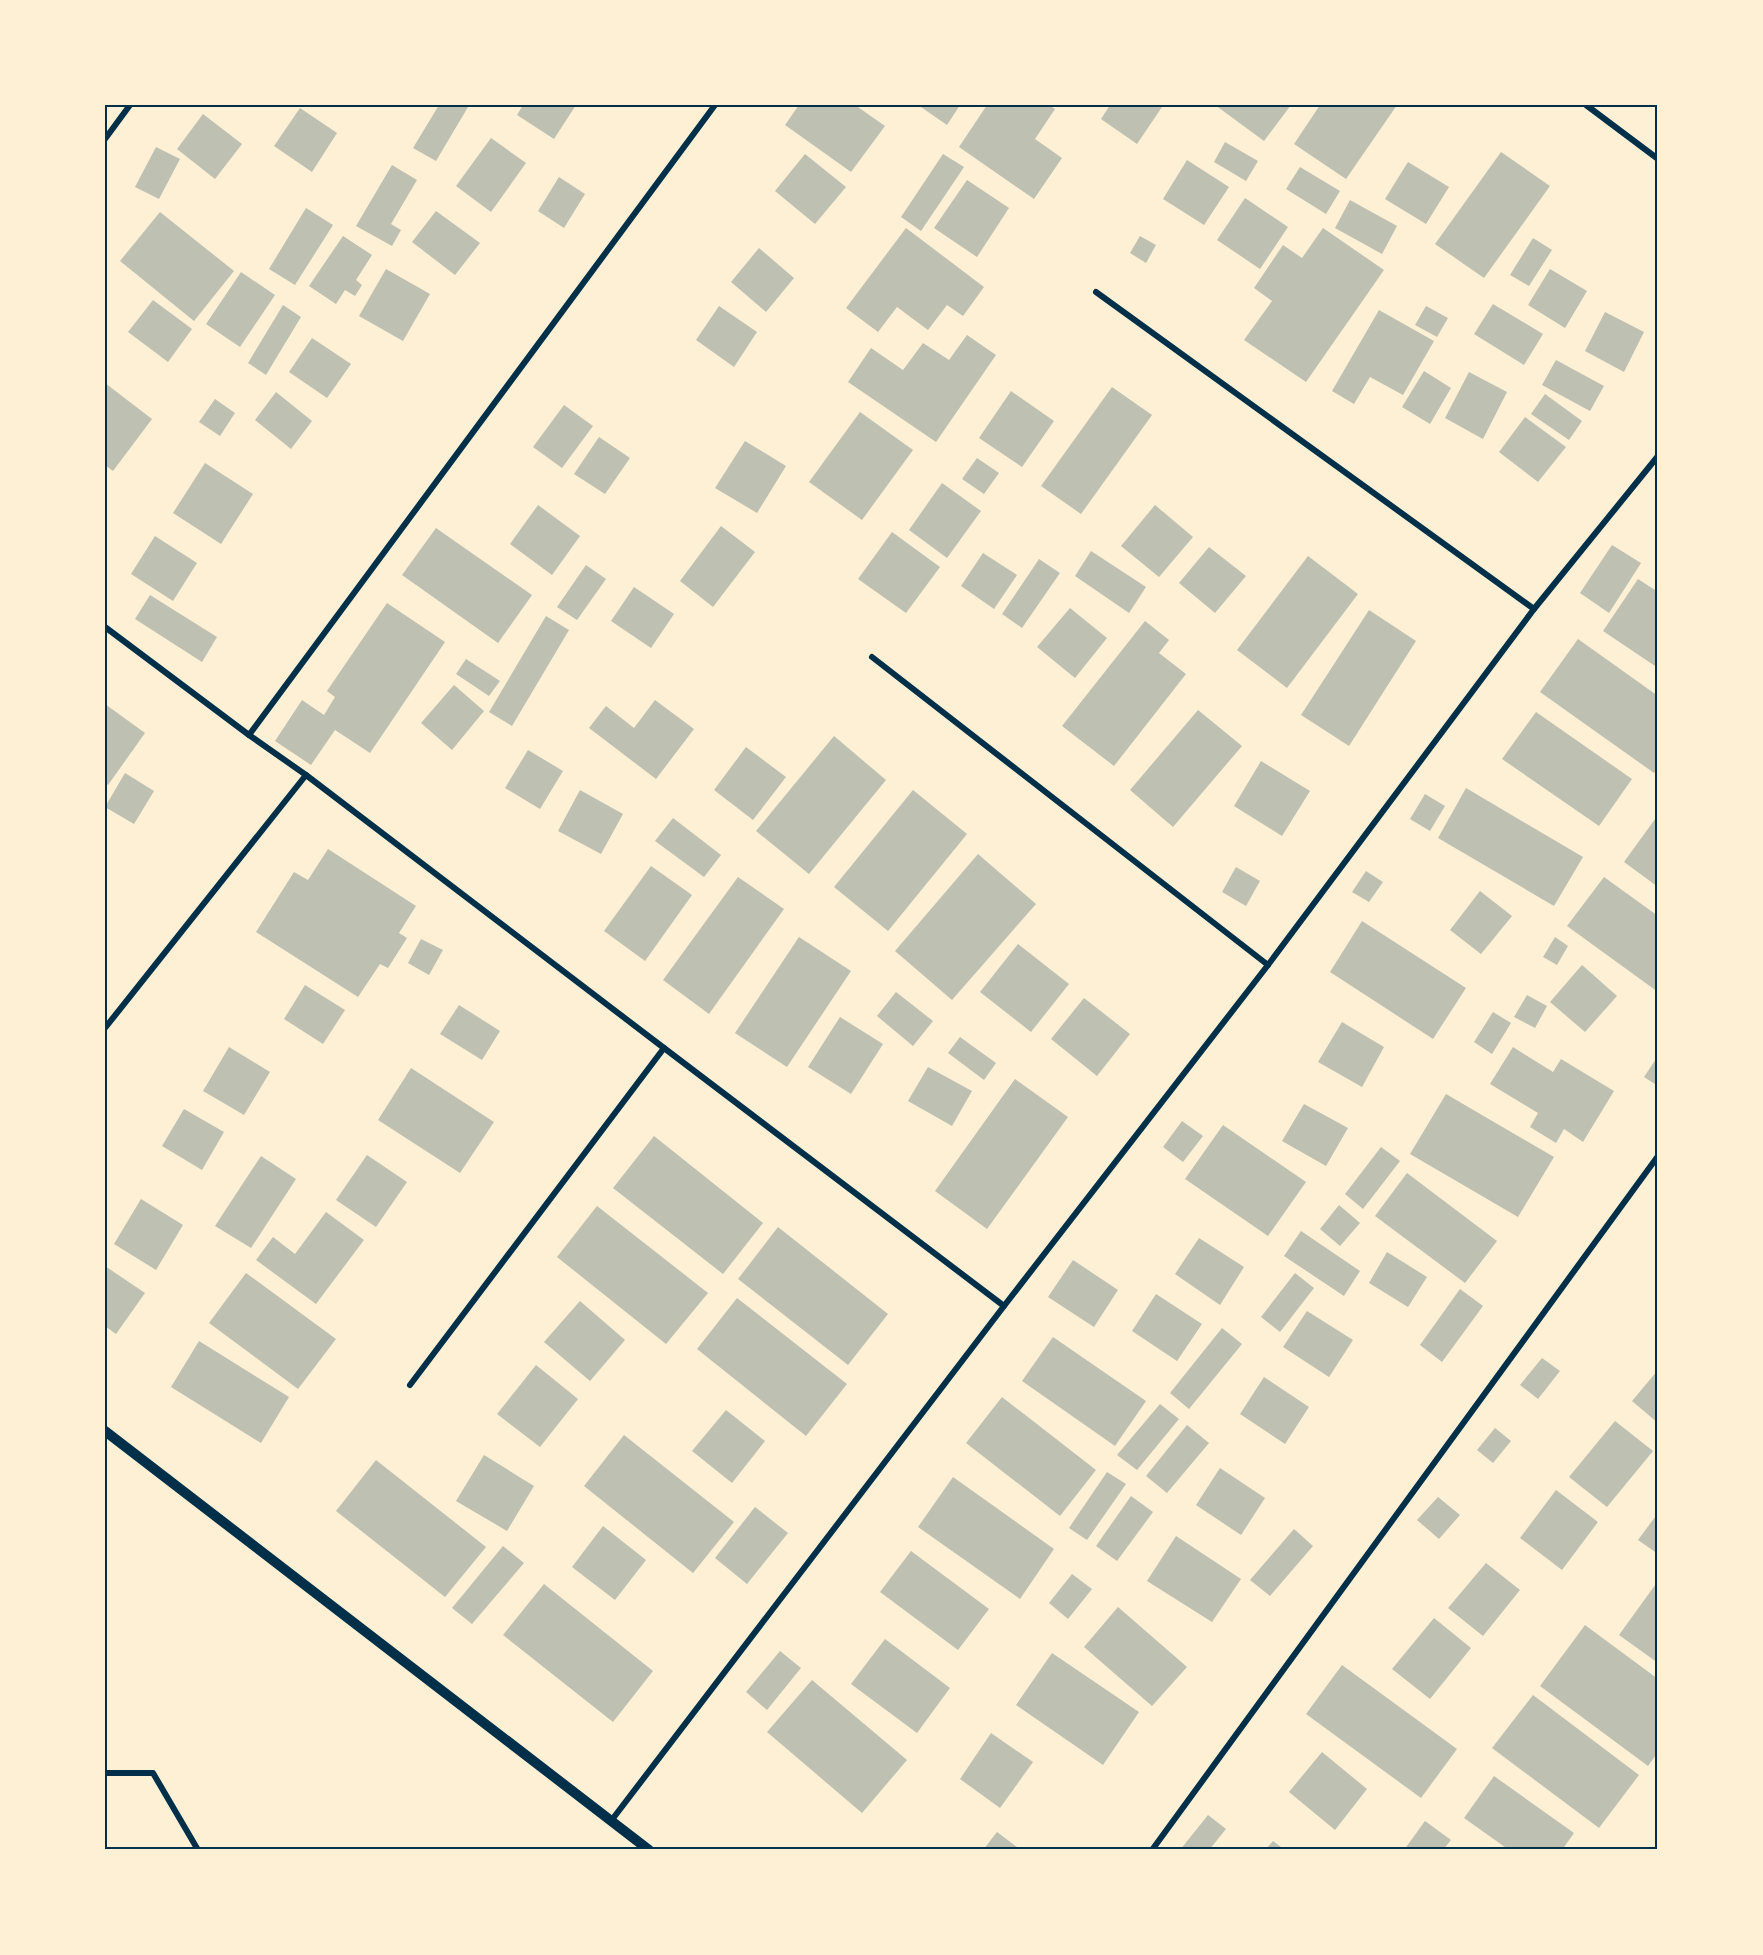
<svg xmlns="http://www.w3.org/2000/svg" width="1763" height="1955" viewBox="0 0 1763 1955" font-family="Mulish,sans-serif">
<style>
.building{fill:#bec0b2}
.lines{fill:none;stroke-linecap:round;stroke-linejoin:round}
.minor{stroke:#003049;stroke-width:6}
.tertiary{stroke:#003049;stroke-width:10}
.neatline{fill:none;stroke:#003049;stroke-width:2}
</style>
<rect width="100%" height="100%" fill="#fdf0d5"/>
<g class="building">
<polygon points="439,105 465,105 468,107 436,161 413,148"/>
<polygon points="523,105 576,105 554,139 517,115"/>
<polygon points="799,105 855,105 885,126 851,172 785,125"/>
<polygon points="918,105 960,105 947,125"/>
<polygon points="987,105 1049,105 1055,109 1035,139 1062,158 1034,199 959,147"/>
<polygon points="1110,105 1160,105 1162,107 1137,144 1101,119"/>
<polygon points="1215,105 1291,105 1264,141"/>
<polygon points="1320,105 1397,105 1346,179 1294,144"/>
<polygon points="300,108 337,133 312,172 274,146"/>
<polygon points="203,114 242,144 215,179 177,149"/>
<polygon points="491,138 526,163 491,212 456,186"/>
<polygon points="1225,142 1258,161 1246,181 1214,162"/>
<polygon points="156,147 180,159 159,199 135,187"/>
<polygon points="1501,152 1550,186 1484,278 1435,244"/>
<polygon points="805,154 846,187 815,224 775,191"/>
<polygon points="943,154 964,167 921,231 901,217"/>
<polygon points="1187,160 1229,187 1204,225 1163,199"/>
<polygon points="1408,162 1449,187 1426,224 1385,199"/>
<polygon points="392,165 417,180 391,224 401,230 392,246 356,226"/>
<polygon points="1300,167 1340,191 1326,214 1286,189"/>
<polygon points="559,177 585,194 564,228 538,211"/>
<polygon points="967,180 1009,208 977,257 934,228"/>
<polygon points="1245,198 1288,227 1260,269 1217,240"/>
<polygon points="1350,200 1397,226 1382,254 1335,228"/>
<polygon points="306,208 333,225 295,285 269,269"/>
<polygon points="436,211 480,243 455,275 412,242"/>
<polygon points="160,212 234,271 194,321 120,261"/>
<polygon points="906,228 984,287 963,316 947,305 928,330 897,307 878,332 846,308"/>
<polygon points="1323,228 1384,270 1306,382 1244,340 1272,301 1254,288 1283,245 1302,258"/>
<polygon points="343,236 372,255 356,280 362,285 355,296 345,290 336,304 309,286"/>
<polygon points="1140,236 1156,245 1146,263 1130,253"/>
<polygon points="1533,238 1552,250 1529,286 1510,275"/>
<polygon points="759,248 794,278 766,312 731,282"/>
<polygon points="386,269 430,294 403,341 359,316"/>
<polygon points="1550,269 1587,291 1565,328 1528,305"/>
<polygon points="241,272 275,295 240,347 206,324"/>
<polygon points="153,300 192,329 168,362 128,332"/>
<polygon points="1493,304 1543,334 1524,365 1474,334"/>
<polygon points="283,305 301,317 266,375 248,363"/>
<polygon points="719,306 757,332 734,367 696,340"/>
<polygon points="1426,306 1448,318 1437,337 1415,325"/>
<polygon points="1379,310 1434,341 1403,395 1370,377 1354,404 1332,391"/>
<polygon points="1605,312 1644,332 1624,372 1585,351"/>
<polygon points="967,335 996,355 936,442 848,382 871,348 903,370 923,343 949,360"/>
<polygon points="312,338 351,364 327,398 289,372"/>
<polygon points="1556,360 1604,386 1590,411 1542,385"/>
<polygon points="1424,371 1451,388 1430,424 1402,407"/>
<polygon points="1469,372 1507,392 1483,439 1445,418"/>
<polygon points="105,383 152,419 113,471 105,465"/>
<polygon points="1112,387 1152,415 1081,514 1041,486"/>
<polygon points="1011,391 1054,421 1022,467 979,438"/>
<polygon points="276,392 312,421 291,449 255,420"/>
<polygon points="1545,394 1582,421 1569,440 1531,414"/>
<polygon points="215,399 235,413 220,436 199,422"/>
<polygon points="564,405 593,426 562,468 533,447"/>
<polygon points="860,412 913,450 862,520 809,482"/>
<polygon points="1525,417 1566,447 1538,482 1499,452"/>
<polygon points="599,437 630,458 605,494 574,474"/>
<polygon points="745,441 786,466 757,513 715,488"/>
<polygon points="977,458 999,473 984,494 962,479"/>
<polygon points="205,463 253,494 221,544 173,513"/>
<polygon points="942,483 981,511 947,558 909,530"/>
<polygon points="538,505 580,536 552,575 510,544"/>
<polygon points="1155,505 1193,537 1159,577 1121,546"/>
<polygon points="721,526 755,552 713,607 680,581"/>
<polygon points="436,528 532,595 498,643 402,575"/>
<polygon points="892,532 940,567 906,613 858,579"/>
<polygon points="155,536 197,563 173,601 131,574"/>
<polygon points="1612,545 1641,563 1609,613 1580,593"/>
<polygon points="1209,547 1246,576 1215,613 1179,583"/>
<polygon points="1091,551 1146,587 1129,613 1075,576"/>
<polygon points="983,553 1017,575 994,609 961,586"/>
<polygon points="1308,556 1358,594 1287,688 1237,650"/>
<polygon points="1039,559 1060,573 1022,628 1002,614"/>
<polygon points="586,565 606,579 577,620 557,607"/>
<polygon points="1638,579 1658,592 1658,668 1603,631"/>
<polygon points="634,587 674,614 651,648 611,621"/>
<polygon points="150,595 217,637 202,662 135,619"/>
<polygon points="387,603 445,642 370,753 335,730 311,765 275,741 302,700 324,715 335,697 327,691"/>
<polygon points="1070,608 1107,638 1075,678 1037,647"/>
<polygon points="1369,610 1416,641 1349,746 1301,715"/>
<polygon points="546,616 569,630 512,726 489,712"/>
<polygon points="1145,621 1169,640 1159,653 1186,674 1114,766 1062,726"/>
<polygon points="1578,639 1658,696 1658,767 1654,773 1540,692"/>
<polygon points="466,659 500,681 489,696 456,674"/>
<polygon points="454,685 484,711 452,750 421,723"/>
<polygon points="655,700 694,729 656,779 589,728 606,706 634,728"/>
<polygon points="105,704 145,733 108,785 105,783"/>
<polygon points="1198,710 1242,746 1173,827 1130,790"/>
<polygon points="1536,712 1632,779 1599,826 1502,759"/>
<polygon points="834,736 886,780 809,874 756,831"/>
<polygon points="746,747 786,777 753,820 714,790"/>
<polygon points="528,750 563,771 540,809 505,788"/>
<polygon points="1261,761 1310,791 1282,836 1234,806"/>
<polygon points="125,773 154,791 134,824 105,807"/>
<polygon points="1466,788 1583,857 1554,906 1438,838"/>
<polygon points="580,790 623,814 601,854 558,831"/>
<polygon points="913,790 967,834 888,931 834,887"/>
<polygon points="1425,794 1445,806 1430,831 1410,819"/>
<polygon points="1658,815 1658,887 1624,862"/>
<polygon points="673,818 721,855 704,877 655,841"/>
<polygon points="328,849 416,906 399,933 407,938 388,968 380,964 358,997 256,932 294,872 308,880"/>
<polygon points="978,854 1036,904 952,1000 895,951"/>
<polygon points="651,866 692,895 645,961 604,931"/>
<polygon points="1236,867 1260,881 1246,906 1222,892"/>
<polygon points="1366,871 1383,882 1369,902 1352,892"/>
<polygon points="738,877 784,909 709,1014 663,980"/>
<polygon points="1604,877 1658,916 1658,992 1567,926"/>
<polygon points="1480,891 1512,916 1481,954 1450,930"/>
<polygon points="1362,921 1466,988 1433,1039 1330,972"/>
<polygon points="799,937 851,971 787,1067 735,1033"/>
<polygon points="1555,937 1568,946 1557,965 1543,957"/>
<polygon points="421,939 443,950 429,975 408,963"/>
<polygon points="1018,944 1069,984 1031,1032 980,992"/>
<polygon points="1582,965 1617,996 1585,1032 1550,1002"/>
<polygon points="305,985 345,1010 323,1044 284,1019"/>
<polygon points="896,992 933,1021 913,1046 877,1016"/>
<polygon points="1527,995 1547,1006 1535,1028 1514,1017"/>
<polygon points="1084,998 1130,1034 1097,1076 1051,1039"/>
<polygon points="459,1005 500,1031 482,1060 440,1034"/>
<polygon points="1493,1012 1511,1023 1492,1054 1474,1042"/>
<polygon points="840,1017 883,1044 851,1094 808,1067"/>
<polygon points="1342,1022 1384,1047 1362,1087 1318,1062"/>
<polygon points="960,1037 996,1063 984,1080 948,1053"/>
<polygon points="229,1047 270,1072 244,1115 203,1091"/>
<polygon points="1513,1047 1553,1072 1561,1059 1614,1091 1583,1142 1564,1129 1556,1143 1530,1127 1538,1113 1490,1084"/>
<polygon points="1658,1056 1658,1086 1644,1077"/>
<polygon points="928,1067 972,1091 952,1126 908,1101"/>
<polygon points="411,1068 494,1122 460,1173 378,1120"/>
<polygon points="1015,1079 1068,1117 987,1229 935,1191"/>
<polygon points="1446,1094 1554,1157 1518,1217 1410,1154"/>
<polygon points="1304,1104 1348,1128 1326,1166 1282,1141"/>
<polygon points="184,1109 224,1132 202,1170 162,1146"/>
<polygon points="1182,1121 1203,1136 1183,1162 1163,1147"/>
<polygon points="1223,1125 1306,1182 1268,1236 1185,1179"/>
<polygon points="654,1136 763,1223 723,1274 613,1188"/>
<polygon points="1381,1147 1400,1161 1363,1209 1345,1194"/>
<polygon points="367,1155 407,1182 376,1227 336,1200"/>
<polygon points="261,1156 296,1179 251,1248 215,1226"/>
<polygon points="1407,1173 1497,1241 1465,1283 1375,1216"/>
<polygon points="141,1199 183,1225 156,1270 114,1244"/>
<polygon points="1339,1205 1360,1223 1340,1246 1320,1229"/>
<polygon points="597,1206 708,1293 666,1344 557,1257"/>
<polygon points="326,1212 364,1240 316,1304 256,1260 273,1237 295,1254"/>
<polygon points="778,1227 888,1314 848,1365 738,1279"/>
<polygon points="1301,1231 1360,1271 1344,1296 1284,1256"/>
<polygon points="1199,1238 1244,1267 1220,1305 1175,1274"/>
<polygon points="1387,1252 1427,1277 1408,1307 1369,1283"/>
<polygon points="1073,1260 1118,1290 1094,1327 1048,1297"/>
<polygon points="105,1266 145,1293 116,1334 105,1326"/>
<polygon points="246,1273 336,1339 298,1389 209,1323"/>
<polygon points="1295,1273 1314,1288 1280,1332 1261,1317"/>
<polygon points="1460,1289 1483,1306 1442,1362 1420,1345"/>
<polygon points="1156,1294 1202,1324 1177,1361 1132,1331"/>
<polygon points="737,1298 847,1384 806,1436 697,1349"/>
<polygon points="580,1301 625,1340 590,1381 544,1342"/>
<polygon points="1307,1311 1353,1340 1329,1377 1283,1347"/>
<polygon points="1222,1328 1242,1344 1189,1409 1170,1393"/>
<polygon points="1053,1337 1146,1401 1115,1446 1022,1381"/>
<polygon points="199,1341 289,1397 261,1443 171,1387"/>
<polygon points="1542,1358 1560,1371 1538,1399 1520,1385"/>
<polygon points="536,1365 578,1399 540,1447 497,1414"/>
<polygon points="1658,1370 1658,1423 1632,1401"/>
<polygon points="1264,1377 1309,1407 1285,1444 1240,1414"/>
<polygon points="1002,1397 1096,1470 1060,1516 966,1443"/>
<polygon points="1160,1404 1179,1419 1137,1470 1117,1455"/>
<polygon points="726,1410 765,1441 732,1483 692,1451"/>
<polygon points="1615,1421 1653,1451 1607,1507 1569,1477"/>
<polygon points="1187,1425 1209,1443 1167,1493 1146,1476"/>
<polygon points="1495,1428 1511,1441 1493,1463 1477,1450"/>
<polygon points="624,1435 734,1522 693,1573 584,1486"/>
<polygon points="484,1455 534,1486 507,1531 456,1501"/>
<polygon points="376,1460 486,1547 445,1597 336,1511"/>
<polygon points="1220,1468 1265,1498 1241,1535 1196,1505"/>
<polygon points="1107,1472 1126,1484 1087,1540 1069,1528"/>
<polygon points="953,1477 1054,1549 1020,1599 918,1527"/>
<polygon points="1556,1490 1598,1522 1562,1570 1520,1538"/>
<polygon points="1131,1496 1153,1512 1117,1561 1096,1546"/>
<polygon points="1438,1497 1460,1515 1439,1539 1417,1520"/>
<polygon points="755,1507 788,1533 747,1584 715,1558"/>
<polygon points="1658,1513 1658,1554 1638,1540"/>
<polygon points="603,1526 646,1560 615,1600 572,1567"/>
<polygon points="1294,1529 1313,1546 1270,1596 1250,1580"/>
<polygon points="1176,1536 1241,1579 1212,1622 1147,1581"/>
<polygon points="503,1546 524,1563 472,1624 452,1608"/>
<polygon points="911,1551 989,1609 958,1650 880,1592"/>
<polygon points="1486,1563 1520,1590 1483,1636 1448,1608"/>
<polygon points="1072,1574 1092,1589 1068,1619 1049,1603"/>
<polygon points="1658,1581 1658,1663 1619,1635"/>
<polygon points="544,1584 653,1671 613,1722 503,1635"/>
<polygon points="1118,1607 1187,1667 1152,1706 1084,1647"/>
<polygon points="1434,1618 1471,1648 1430,1699 1392,1669"/>
<polygon points="1585,1625 1658,1679 1658,1752 1648,1766 1540,1686"/>
<polygon points="885,1639 950,1688 917,1733 851,1684"/>
<polygon points="780,1651 801,1668 767,1710 746,1692"/>
<polygon points="1052,1653 1139,1712 1103,1765 1016,1705"/>
<polygon points="1342,1665 1457,1749 1421,1798 1306,1714"/>
<polygon points="812,1680 907,1760 862,1813 767,1732"/>
<polygon points="1533,1695 1639,1775 1599,1828 1492,1748"/>
<polygon points="991,1733 1033,1762 1000,1808 960,1779"/>
<polygon points="1322,1752 1367,1789 1335,1830 1289,1792"/>
<polygon points="1494,1776 1574,1833 1562,1850 1509,1850 1464,1818"/>
<polygon points="1208,1815 1226,1829 1209,1850 1180,1850"/>
<polygon points="1425,1821 1451,1840 1443,1850 1404,1850"/>
<polygon points="997,1832 1021,1850 983,1850"/>
<polygon points="1273,1841 1285,1850 1265,1850"/>
</g>
<g class="lines">
<g class="minor">
<polyline points="1586,105 1658,159"/>
<polyline points="105,139 130,105"/>
<polyline points="1096,292 1534,609"/>
<polyline points="105,627 249,735 306,775 664,1048 1004,1306"/>
<polyline points="872,657 1268,965"/>
<polyline points="249,735 715,105"/>
<polyline points="105,1028 306,775"/>
<polyline points="410,1385 664,1048"/>
<polyline points="105,1773 153,1773 198,1850"/>
<polyline points="611,1821 1004,1306 1268,965 1534,609 1658,456"/>
<polyline points="1152,1850 1658,1156"/>
</g>
<polyline class="tertiary" points="105,1431 649,1850"/>
</g>
<rect width="1763" height="1955" fill="none" stroke="#fdf0d5" stroke-width="213"/>
<rect x="106" y="106" width="1550" height="1742" class="neatline"/>
</svg>
